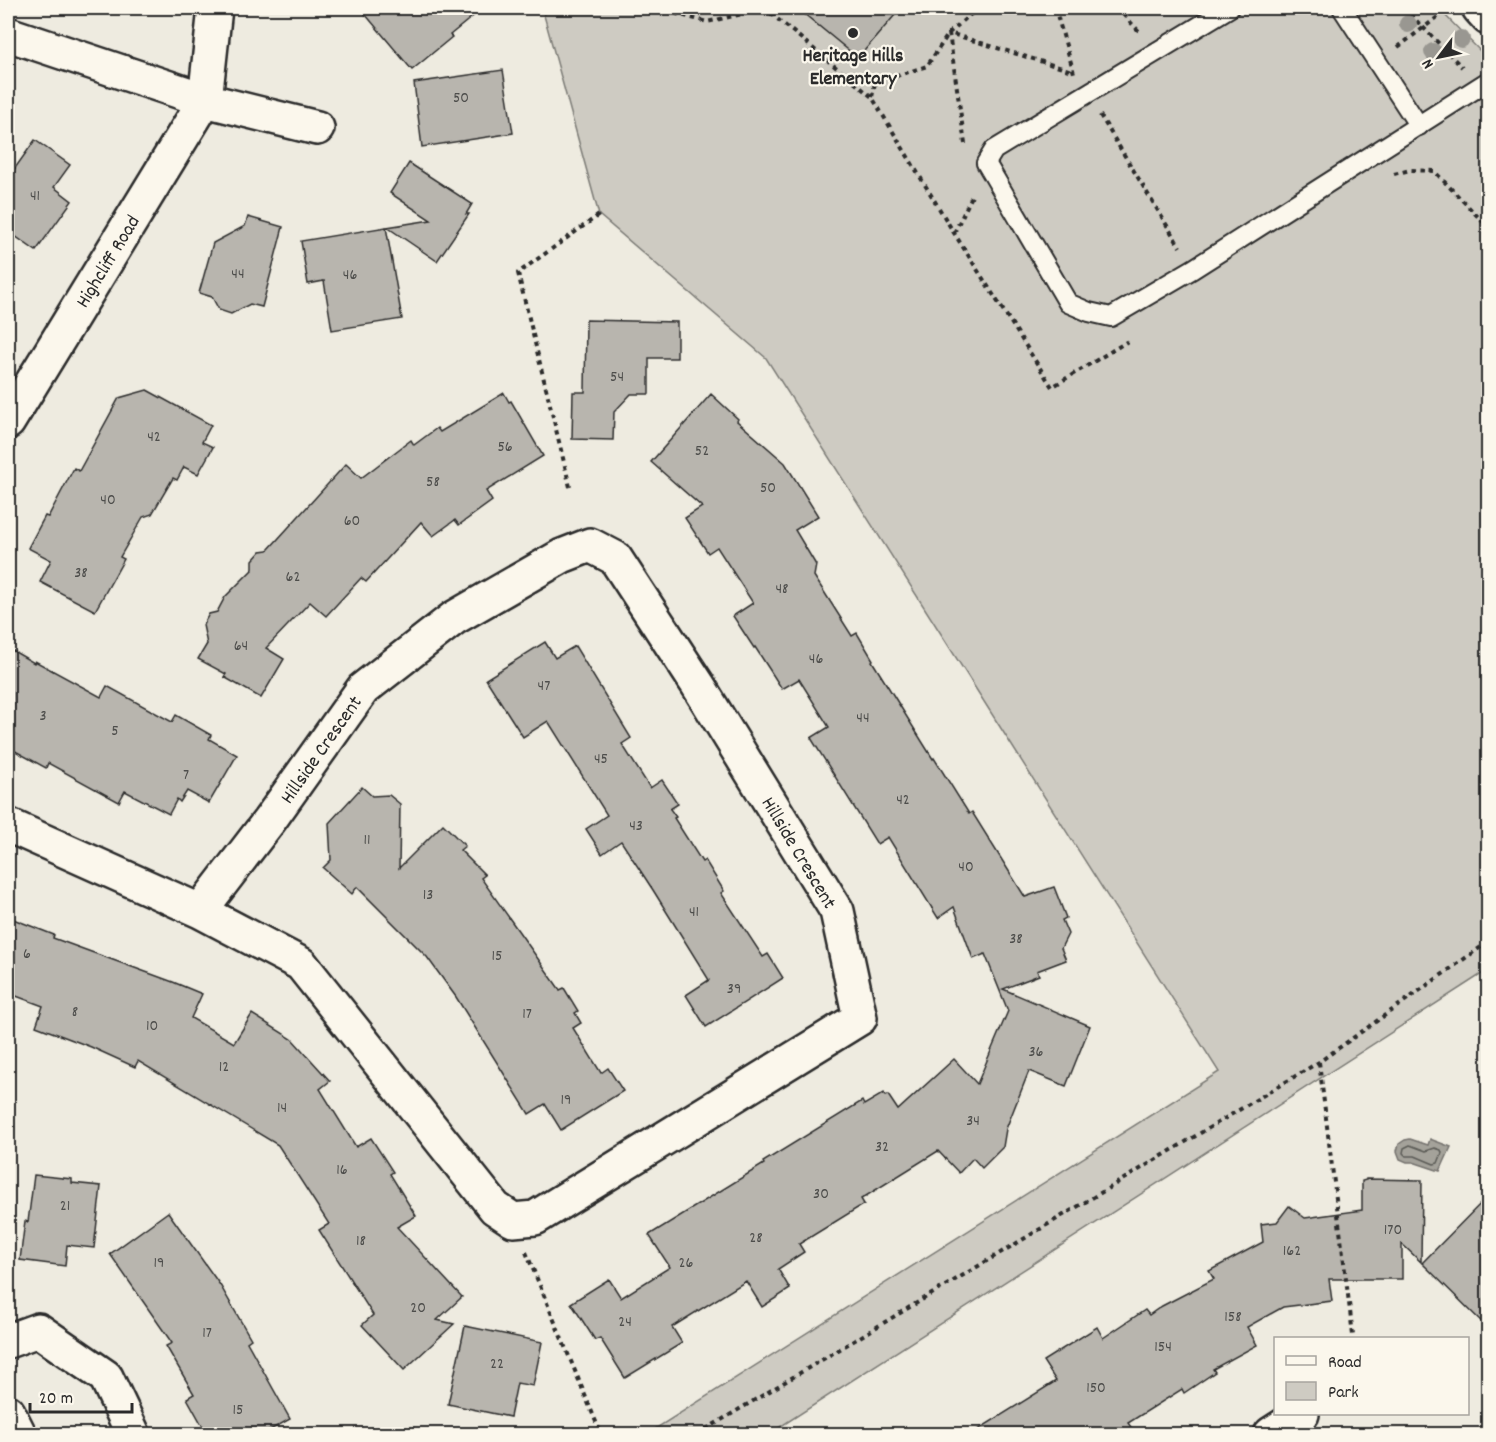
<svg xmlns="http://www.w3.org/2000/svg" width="1496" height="1442" viewBox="0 0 1496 1442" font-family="Dekko,sans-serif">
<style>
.green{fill:#cecbc2;stroke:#7c7b76;stroke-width:1.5}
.water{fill:#a4a29a;stroke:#74726e;stroke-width:1.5}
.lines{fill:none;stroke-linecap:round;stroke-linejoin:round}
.shore{stroke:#5b5b57;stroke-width:1.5}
.building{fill:#b8b5ae;stroke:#2b2b2b;stroke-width:1.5}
.lane-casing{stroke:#2b2b2b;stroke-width:22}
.street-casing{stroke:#2b2b2b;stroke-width:38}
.secondary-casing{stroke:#2b2b2b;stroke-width:38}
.path{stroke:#2b2b2b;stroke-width:4;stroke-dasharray:4.5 4.5;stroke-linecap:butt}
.lane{stroke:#fbf7ec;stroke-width:18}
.street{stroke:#fbf7ec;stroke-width:33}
.secondary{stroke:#fbf7ec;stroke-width:33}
.tree{fill:#999791}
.poi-dot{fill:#2b2b2b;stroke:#fbf7ec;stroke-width:2}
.labels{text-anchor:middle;stroke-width:4.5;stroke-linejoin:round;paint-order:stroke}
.number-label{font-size:16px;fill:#4e4e4c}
.poi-label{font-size:20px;font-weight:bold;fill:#2b2b2b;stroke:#fbf7ec}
.street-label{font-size:20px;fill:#2b2b2b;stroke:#fbf7ec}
</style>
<rect width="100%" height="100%" fill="#eeebe0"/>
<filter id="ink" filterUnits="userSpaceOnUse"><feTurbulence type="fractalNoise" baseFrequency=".0167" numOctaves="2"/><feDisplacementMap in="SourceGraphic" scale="12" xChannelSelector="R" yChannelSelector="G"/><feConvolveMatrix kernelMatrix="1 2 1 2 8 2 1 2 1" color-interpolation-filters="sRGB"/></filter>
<g filter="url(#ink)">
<polygon class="green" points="542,8 1438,8 1488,59 1488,970 769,1434 647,1434 1219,1072 766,358 599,215"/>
<polygon class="water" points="1410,1139 1428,1145 1430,1139 1451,1147 1440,1171 1413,1162 1407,1162 1400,1159 1397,1151 1399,1144 1405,1140"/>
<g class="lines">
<polygon class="shore" points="1410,1145 1426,1151 1435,1148 1441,1150 1442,1153 1438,1163 1434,1164 1415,1156 1406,1156 1403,1153 1404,1148"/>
</g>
<g class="building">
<polygon points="360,8 483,8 450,35 452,37 412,70"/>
<polygon points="797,8 901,8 858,58"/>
<polygon points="503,70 513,133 422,147 414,83"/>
<polygon points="35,140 70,165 54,187 72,201 36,251 8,231 8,178"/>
<polygon points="409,163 472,204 466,214 469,214 437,261 387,227 431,220 390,193"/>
<polygon points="248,217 283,227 262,307 250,304 231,314 219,310 212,297 199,293 213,243 245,226"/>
<polygon points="386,227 402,319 332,330 324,281 308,284 301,241"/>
<polygon points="586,320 677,322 677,358 649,358 649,394 631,394 614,412 613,440 572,439 573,392 585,392"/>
<polygon points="147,390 211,425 202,442 213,447 198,474 184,467 177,480 173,478 152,514 143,517 120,557 124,559 95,611 40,582 51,560 28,548 45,516 48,517 74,468 79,471 119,398"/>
<polygon points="504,393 509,402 511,401 543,456 486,491 492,501 459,525 455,520 433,536 421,522 366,582 361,578 326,616 310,602 266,648 284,659 261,698 224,677 226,674 198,659 207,644 203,625 209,614 217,612 225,597 253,569 253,560 261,551 268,550 346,464 361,478 411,440 414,445 437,428 440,432"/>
<polygon points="711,394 738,419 737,421 785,463 818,516 795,530 816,565 814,576 852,636 857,633 873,660 872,661 933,759 934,758 969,814 972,812 1025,897 1054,887 1066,918 1062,920 1068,934 1061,948 1066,960 1037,971 1039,975 1003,989 1090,1026 1066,1086 1029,1071 1006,1129 1003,1147 982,1168 973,1158 959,1173 938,1151 861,1199 864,1204 799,1244 804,1252 778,1269 790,1289 762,1307 746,1281 672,1327 682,1343 625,1378 600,1338 595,1340 571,1303 609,1279 621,1298 670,1267 649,1235 764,1164 763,1162 862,1101 864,1105 884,1093 885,1096 888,1095 898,1110 954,1059 977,1084 1008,1011 985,954 973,959 954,907 938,918 888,837 877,844 811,738 829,727 799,679 782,689 755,647 754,648 733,616 753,603 717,547 708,553 685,518 702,507 651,462"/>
<polygon points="545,642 555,658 575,646 631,738 622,744 650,788 662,780 678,804 670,809 676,817 674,818 702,862 705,860 724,891 721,893 763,957 768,954 783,978 706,1027 686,995 709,980 653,890 621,841 602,854 586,829 607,815 548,721 523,737 486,679"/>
<polygon points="8,648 34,663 35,661 101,697 107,686 172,722 176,715 211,735 209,739 237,755 209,803 187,791 180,802 177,799 169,814 125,791 119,802 48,763 46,768 8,747"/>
<polygon points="362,787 372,796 389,795 400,804 399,868 443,824 465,846 460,850 485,875 481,878 560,990 564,988 578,1011 575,1013 581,1023 573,1028 601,1073 608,1068 623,1091 561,1130 545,1104 529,1114 456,997 427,957 357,887 352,894 323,868 331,860 329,823"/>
<polygon points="8,917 54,935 53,938 173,982 202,994 191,1018 234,1043 252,1014 292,1039 330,1081 320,1089 356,1147 371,1138 393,1172 390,1174 416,1216 397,1227 462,1297 437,1320 454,1324 404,1370 362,1325 373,1315 319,1230 329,1224 278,1145 138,1061 135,1067 91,1047 36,1026 43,1006 8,993"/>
<polygon points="34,1175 72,1179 72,1183 101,1186 94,1248 67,1245 65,1266 20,1260 25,1221 28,1222"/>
<polygon points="1366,1179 1422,1180 1421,1262 1402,1244 1402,1279 1329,1279 1332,1301 1283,1307 1247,1327 1257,1345 1213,1369 1215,1372 1184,1393 1182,1389 1128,1423 1136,1434 971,1434 1056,1381 1043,1361 1097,1327 1103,1338 1145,1310 1149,1315 1162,1306 1214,1279 1209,1271 1263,1242 1261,1224 1277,1222 1289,1206 1305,1218 1362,1210 1362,1181 1366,1180"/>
<polygon points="1488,1196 1488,1328 1422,1263"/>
<polygon points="168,1212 220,1285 251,1339 247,1342 290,1419 263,1434 207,1434 187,1398 194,1394 166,1346 172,1343 110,1254"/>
<polygon points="465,1326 542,1342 533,1386 517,1383 510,1417 448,1404"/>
</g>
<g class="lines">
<defs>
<g id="lane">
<polyline points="1229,8 994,150 986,163 1068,303 1089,312 1111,317 1193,269 1488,81"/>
<polyline points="1342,8 1419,126"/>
</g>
<g id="street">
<polyline points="8,34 205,100 317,128"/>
<path id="s1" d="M8,422l197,-322 10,-92"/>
<polyline points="8,825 200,911 301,964 495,1208 513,1220 535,1218 860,1018 837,911 698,685 615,558 590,545 562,556 454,618 363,689 269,821 200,911"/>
<polyline points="8,1341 38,1330 106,1377 133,1434"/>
<polyline points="8,1412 19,1434"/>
<polyline points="1271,1434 1302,1414"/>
</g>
<polyline id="secondary" points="1479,8 1488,18"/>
</defs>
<use href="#lane" class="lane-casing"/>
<use href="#street" class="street-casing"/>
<use href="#secondary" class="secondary-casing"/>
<g class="path">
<polyline points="667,8 677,14 707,22 747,13 769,12 872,97 954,233 1052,387 1128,341"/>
<polyline points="1055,8 1074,73"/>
<polyline points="1117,8 1139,31"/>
<polyline points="1404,8 1462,67"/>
<polyline points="1398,47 1447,10"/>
<polyline points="872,97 875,83 927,66 949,33 978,8"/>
<polyline points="1100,115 1180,247"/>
<polyline points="965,144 949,33 1072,71"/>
<polyline points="1394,174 1410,170 1434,171 1488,227"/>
<polyline points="1484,221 1488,204"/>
<polyline points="954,233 972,196 972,193"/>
<polyline points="570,487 518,273 599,215"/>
<polyline points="1319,1062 1353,1335"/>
<polyline points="526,1252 601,1434"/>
<polyline points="698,1434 1319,1062 1488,942"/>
</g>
<use href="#lane" class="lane"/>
<use href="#street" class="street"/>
<use href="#secondary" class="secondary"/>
</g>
<g class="tree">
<circle cx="1408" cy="24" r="9"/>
<circle cx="1461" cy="39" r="9"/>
<circle cx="1433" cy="52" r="9"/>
</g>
</g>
<circle class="poi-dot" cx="853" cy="33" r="6"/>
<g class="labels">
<g class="number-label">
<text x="461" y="102">50</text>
<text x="35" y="200">41</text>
<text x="238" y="278">44</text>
<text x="350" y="279">46</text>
<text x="617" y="381">54</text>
<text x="154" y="441">42</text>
<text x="505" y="451">56</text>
<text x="702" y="455">52</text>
<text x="433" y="486">58</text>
<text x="768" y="492">50</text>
<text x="108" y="504">40</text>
<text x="352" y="525">60</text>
<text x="81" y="577">38</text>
<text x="293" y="581">62</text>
<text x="782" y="593">48</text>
<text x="241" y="650">64</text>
<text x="816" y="663">46</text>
<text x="544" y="690">47</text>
<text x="43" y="720">3</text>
<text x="863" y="722">44</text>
<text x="115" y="735">5</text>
<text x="601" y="763">45</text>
<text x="186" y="779">7</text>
<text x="903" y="804">42</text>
<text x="636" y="830">43</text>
<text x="367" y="844">11</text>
<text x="966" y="871">40</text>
<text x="428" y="899">13</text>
<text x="694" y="916">41</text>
<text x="1016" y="943">38</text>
<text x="27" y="958">6</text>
<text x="497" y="960">15</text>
<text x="734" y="993">39</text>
<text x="75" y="1016">8</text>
<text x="527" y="1018">17</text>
<text x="152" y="1030">10</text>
<text x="1036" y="1056">36</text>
<text x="224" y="1071">12</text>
<text x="566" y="1104">19</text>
<text x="282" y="1112">14</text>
<text x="973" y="1125">34</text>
<text x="882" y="1151">32</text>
<text x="342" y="1174">16</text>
<text x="821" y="1198">30</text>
<text x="65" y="1210">21</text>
<text x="1393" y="1234">170</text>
<text x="756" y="1242">28</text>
<text x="361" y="1245">18</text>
<text x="1292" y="1255">162</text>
<text x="159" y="1267">19</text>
<text x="686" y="1267">26</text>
<text x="418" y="1312">20</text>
<text x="1233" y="1321">158</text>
<text x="625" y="1326">24</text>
<text x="207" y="1337">17</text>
<text x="1163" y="1351">154</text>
<text x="497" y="1368">22</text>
<text x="1096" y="1392">150</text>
<text x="238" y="1414">15</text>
</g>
<g class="poi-label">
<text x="853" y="61">Heritage Hills<tspan x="853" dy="23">Elementary</tspan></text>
</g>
<g class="street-label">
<text dy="7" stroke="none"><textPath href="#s1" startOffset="189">Highcliff Road</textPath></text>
<text transform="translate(320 749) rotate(-55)" y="7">Hillside Crescent</text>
<text transform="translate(800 852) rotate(59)" y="7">Hillside Crescent</text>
</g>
</g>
<rect width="1496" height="1442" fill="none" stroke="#fbf7ec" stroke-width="30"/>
<rect x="15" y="15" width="1466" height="1412" fill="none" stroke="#2b2b2b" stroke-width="2" filter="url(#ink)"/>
<rect x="1274" y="1337" width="195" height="78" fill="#fbf7ec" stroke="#a8a59f" stroke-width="1.5"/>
<rect x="1286" y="1356" width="30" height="9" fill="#fbf7ec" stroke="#a8a59f" stroke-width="1.5"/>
<text x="1328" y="1367" font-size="18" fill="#2b2b2b">Road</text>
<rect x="1286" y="1382" width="30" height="18" fill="#cecbc2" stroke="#a8a59f" stroke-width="1.5"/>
<text x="1328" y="1397" font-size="18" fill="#2b2b2b">Park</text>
<g transform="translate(1439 57) rotate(238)" stroke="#fbf7ec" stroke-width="4.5" paint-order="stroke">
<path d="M0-4.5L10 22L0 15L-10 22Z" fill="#2b2b2b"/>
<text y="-9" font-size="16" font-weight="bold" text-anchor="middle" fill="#2b2b2b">N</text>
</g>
<path d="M30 1403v9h102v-9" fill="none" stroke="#2b2b2b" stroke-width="3"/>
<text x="39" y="1403" font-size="18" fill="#2b2b2b" stroke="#fbf7ec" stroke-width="4.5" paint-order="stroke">20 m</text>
</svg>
